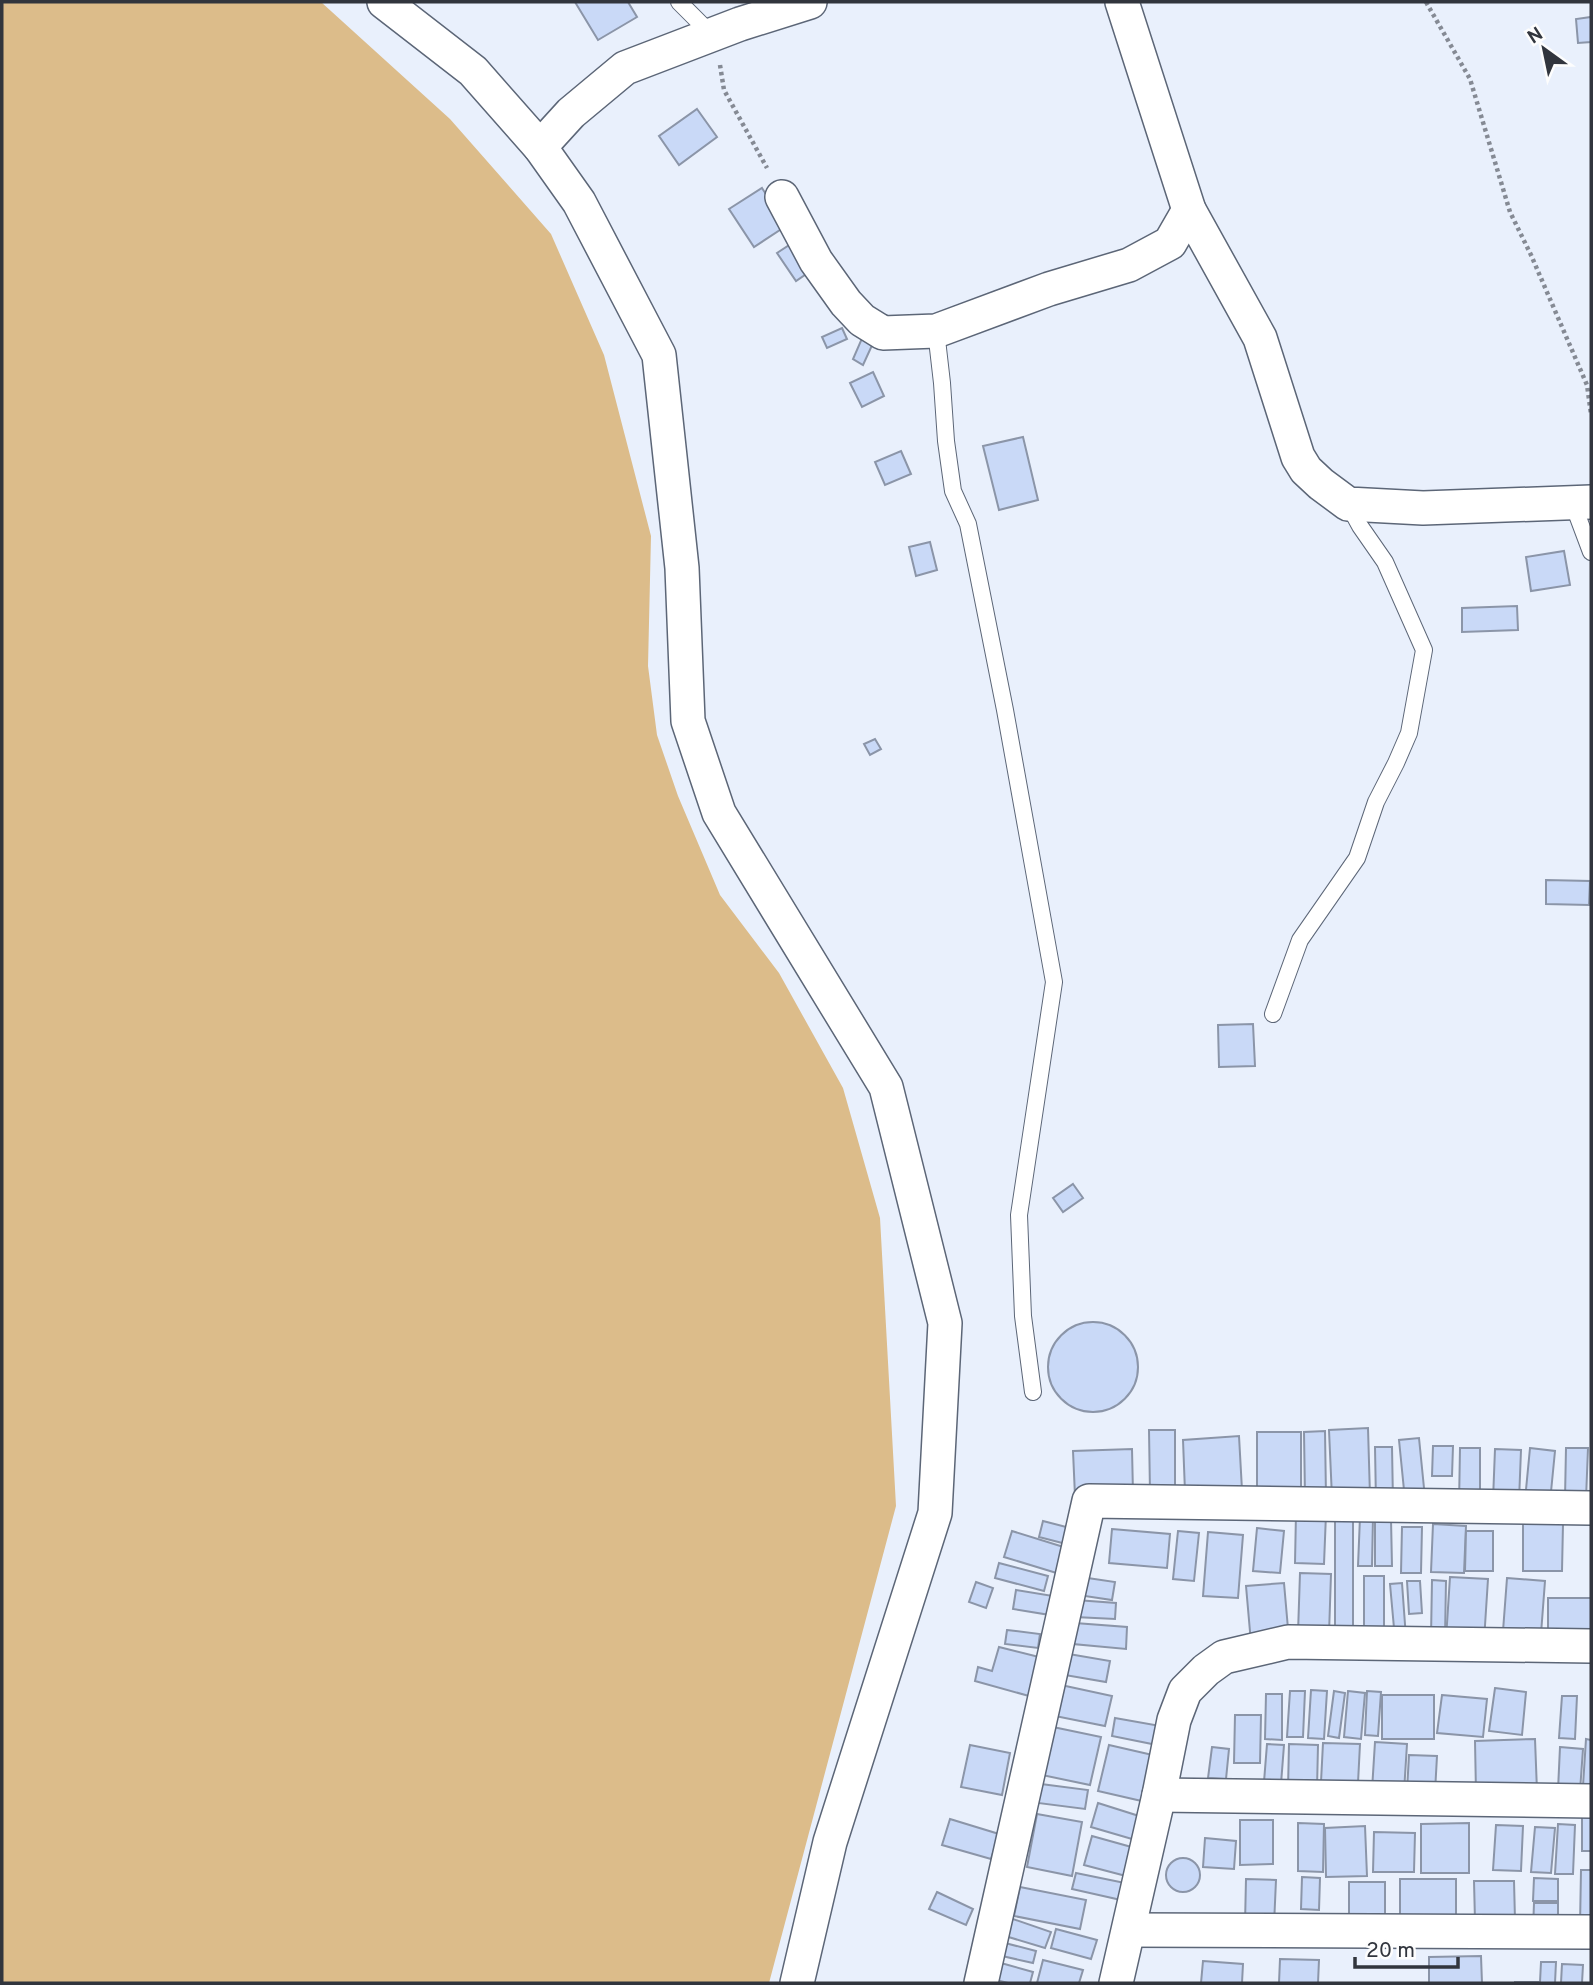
<svg xmlns="http://www.w3.org/2000/svg" width="1593" height="1985" viewBox="0 0 1593 1985" font-family="Overpass,sans-serif">
<style>
.forest{fill:#dcbc8a}
.building{fill:#c9d9f7;stroke:#8b95a8;stroke-width:2}
.lines{fill:none;stroke-linecap:round;stroke-linejoin:round}
.lane-casing{stroke:#5c6677;stroke-width:18}
.street-casing{stroke:#5c6677;stroke-width:36}
.path{stroke:#858a94;stroke-width:4.5;stroke-dasharray:3.5 3.5;stroke-linecap:butt}
.lane{stroke:#fff;stroke-width:16}
.street{stroke:#fff;stroke-width:33}
</style>
<rect width="100%" height="100%" fill="#e9f0fc"/>
<polygon class="forest" points="2,2 321,2 450,119 551,234 604,355 651,536 648,666 657,735 678,796 720,895 779,973 843,1088 880,1218 896,1506 769,1983 2,1983"/>
<g class="building">
<polygon points="575,2 628,2 637,17 598,40"/>
<polygon points="1591,17 1591,42 1578,43 1576,19"/>
<polygon points="697,109 717,137 679,165 659,136"/>
<polygon points="762,188 786,226 754,247 729,209"/>
<polygon points="797,240 815,268 796,281 777,253"/>
<polygon points="842,328 847,339 827,348 822,337"/>
<polygon points="863,336 874,341 863,365 853,359"/>
<polygon points="873,372 884,396 862,407 850,383"/>
<polygon points="1023,437 1038,500 999,510 983,446"/>
<polygon points="901,451 911,474 885,485 875,462"/>
<polygon points="930,542 937,570 916,576 909,547"/>
<polygon points="1564,551 1570,585 1531,591 1526,557"/>
<polygon points="1517,606 1518,630 1462,632 1462,608"/>
<polygon points="875,739 881,749 870,755 864,744"/>
<polygon points="1546,880 1590,881 1589,905 1546,904"/>
<polygon points="1253,1024 1255,1066 1219,1067 1218,1025"/>
<polygon points="1073,1184 1083,1198 1063,1212 1053,1198"/>
<circle cx="1093" cy="1367" r="45"/>
<polygon points="1368,1428 1370,1496 1332,1498 1329,1430"/>
<polygon points="1149,1430 1175,1430 1175,1492 1150,1493"/>
<polygon points="1325,1431 1326,1497 1305,1497 1304,1432"/>
<rect x="1257" y="1432" width="44" height="65"/>
<polygon points="1239,1436 1242,1490 1185,1492 1183,1440"/>
<polygon points="1419,1438 1425,1498 1405,1500 1399,1440"/>
<polygon points="1433,1446 1453,1446 1452,1476 1432,1476"/>
<polygon points="1375,1447 1392,1447 1393,1502 1376,1503"/>
<polygon points="1460,1448 1480,1448 1480,1505 1459,1505"/>
<polygon points="1530,1448 1555,1451 1550,1502 1525,1500"/>
<polygon points="1566,1448 1588,1448 1586,1499 1565,1498"/>
<polygon points="1132,1449 1133,1493 1075,1496 1073,1451"/>
<polygon points="1495,1449 1521,1450 1519,1501 1493,1500"/>
<rect x="1335" y="1510" width="18" height="126"/>
<polygon points="1296,1513 1326,1514 1324,1564 1295,1563"/>
<polygon points="1360,1517 1373,1517 1372,1566 1358,1566"/>
<polygon points="1375,1519 1391,1519 1392,1566 1375,1566"/>
<polygon points="1043,1521 1074,1529 1070,1545 1039,1537"/>
<polygon points="1523,1523 1563,1524 1562,1571 1523,1571"/>
<polygon points="1433,1524 1466,1526 1464,1573 1431,1572"/>
<polygon points="1402,1527 1422,1527 1421,1573 1401,1573"/>
<polygon points="1257,1528 1284,1531 1280,1573 1253,1571"/>
<polygon points="1112,1529 1170,1534 1167,1568 1109,1563"/>
<polygon points="1012,1531 1070,1549 1063,1575 1004,1557"/>
<polygon points="1178,1531 1199,1533 1194,1581 1173,1579"/>
<polygon points="1466,1531 1493,1531 1493,1571 1465,1571"/>
<polygon points="1208,1532 1243,1535 1238,1598 1203,1596"/>
<polygon points="999,1563 1048,1576 1044,1591 995,1578"/>
<polygon points="1300,1573 1331,1574 1329,1634 1298,1633"/>
<rect x="1364" y="1576" width="20" height="56"/>
<polygon points="1081,1577 1115,1582 1112,1600 1078,1595"/>
<polygon points="1450,1577 1488,1579 1484,1641 1446,1639"/>
<polygon points="1507,1578 1545,1581 1541,1634 1503,1631"/>
<polygon points="1432,1580 1446,1581 1445,1637 1431,1637"/>
<polygon points="1407,1581 1420,1581 1422,1613 1409,1614"/>
<polygon points="976,1582 993,1588 986,1608 969,1602"/>
<polygon points="1284,1583 1289,1640 1251,1643 1246,1586"/>
<polygon points="1402,1583 1406,1638 1395,1639 1390,1584"/>
<polygon points="1016,1590 1053,1596 1050,1615 1013,1609"/>
<rect x="1548" y="1598" width="43" height="41"/>
<polygon points="1076,1600 1116,1603 1115,1619 1075,1617"/>
<polygon points="1075,1623 1127,1627 1126,1649 1073,1644"/>
<polygon points="1007,1630 1040,1634 1038,1648 1005,1644"/>
<polygon points="999,1647 1039,1657 1029,1696 975,1681 978,1667 992,1671"/>
<polygon points="1063,1653 1110,1661 1106,1682 1059,1674"/>
<polygon points="1061,1685 1112,1696 1105,1726 1055,1716"/>
<polygon points="1495,1688 1526,1692 1522,1735 1489,1731"/>
<polygon points="1311,1690 1327,1691 1324,1739 1308,1738"/>
<polygon points="1290,1691 1305,1691 1303,1737 1287,1737"/>
<polygon points="1334,1691 1345,1693 1339,1738 1328,1736"/>
<polygon points="1348,1691 1365,1693 1361,1739 1344,1737"/>
<polygon points="1367,1691 1381,1692 1378,1736 1365,1735"/>
<polygon points="1266,1694 1282,1694 1282,1740 1265,1739"/>
<rect x="1382" y="1695" width="52" height="44"/>
<polygon points="1442,1695 1487,1699 1483,1737 1437,1733"/>
<polygon points="1562,1696 1577,1696 1575,1739 1559,1738"/>
<polygon points="1235,1715 1261,1715 1260,1763 1234,1763"/>
<polygon points="1115,1718 1166,1727 1162,1746 1112,1736"/>
<polygon points="1053,1727 1101,1737 1090,1785 1042,1775"/>
<polygon points="1535,1739 1537,1791 1476,1793 1475,1741"/>
<polygon points="1586,1739 1591,1740 1591,1786 1583,1786"/>
<polygon points="1375,1742 1407,1744 1404,1792 1372,1790"/>
<polygon points="1323,1743 1360,1744 1358,1783 1321,1782"/>
<polygon points="1267,1744 1284,1745 1281,1784 1264,1782"/>
<polygon points="1289,1744 1318,1745 1317,1789 1288,1789"/>
<polygon points="970,1745 1010,1753 1002,1795 961,1787"/>
<polygon points="1109,1745 1157,1756 1146,1802 1098,1791"/>
<polygon points="1212,1747 1229,1749 1226,1779 1208,1778"/>
<polygon points="1560,1747 1583,1749 1580,1791 1558,1790"/>
<polygon points="1409,1755 1437,1756 1435,1792 1407,1791"/>
<polygon points="1041,1784 1088,1790 1085,1809 1038,1803"/>
<polygon points="1098,1803 1139,1816 1132,1839 1091,1827"/>
<polygon points="1037,1814 1082,1822 1072,1876 1027,1867"/>
<rect x="1582" y="1817" width="9" height="34"/>
<polygon points="950,1819 999,1834 991,1859 942,1845"/>
<polygon points="1240,1820 1273,1820 1273,1864 1240,1865"/>
<polygon points="1298,1823 1324,1824 1323,1872 1298,1871"/>
<polygon points="1469,1823 1469,1873 1421,1873 1421,1824"/>
<polygon points="1558,1824 1575,1825 1573,1874 1555,1874"/>
<polygon points="1496,1825 1523,1826 1521,1871 1493,1870"/>
<polygon points="1365,1826 1367,1876 1326,1877 1325,1828"/>
<polygon points="1535,1827 1555,1828 1551,1873 1531,1872"/>
<polygon points="1374,1832 1415,1833 1414,1872 1373,1872"/>
<polygon points="1092,1836 1135,1848 1126,1876 1084,1865"/>
<polygon points="1205,1838 1236,1841 1234,1869 1203,1867"/>
<circle cx="1183" cy="1875" r="17"/>
<polygon points="1581,1870 1591,1870 1591,1926 1580,1926"/>
<polygon points="1076,1873 1125,1883 1121,1900 1072,1889"/>
<polygon points="1302,1877 1320,1878 1319,1910 1301,1909"/>
<polygon points="1534,1878 1558,1879 1558,1901 1533,1901"/>
<polygon points="1246,1879 1276,1880 1274,1925 1245,1924"/>
<rect x="1400" y="1879" width="56" height="41"/>
<polygon points="1474,1881 1514,1881 1515,1920 1475,1921"/>
<rect x="1349" y="1882" width="36" height="42"/>
<polygon points="1020,1887 1086,1900 1080,1929 1014,1916"/>
<polygon points="937,1892 973,1909 966,1925 929,1909"/>
<polygon points="1534,1903 1558,1903 1558,1930 1533,1930"/>
<polygon points="1007,1917 1051,1932 1045,1948 1002,1935"/>
<polygon points="1056,1929 1097,1940 1091,1959 1051,1948"/>
<polygon points="1005,1943 1036,1951 1033,1963 1002,1956"/>
<polygon points="1481,1956 1482,1983 1429,1983 1429,1957"/>
<polygon points="1280,1959 1319,1960 1318,1983 1279,1983"/>
<polygon points="1043,1960 1083,1970 1079,1983 1037,1983"/>
<polygon points="1203,1961 1243,1964 1242,1983 1201,1983"/>
<polygon points="1541,1962 1556,1962 1555,1983 1515,1983 1515,1982 1540,1982"/>
<polygon points="1001,1963 1033,1972 1030,1983 1008,1983 996,1980"/>
<polygon points="1562,1964 1583,1965 1582,1983 1561,1983"/>
</g>
<g class="lines">
<defs>
<g id="lane">
<polyline points="679,2 711,34"/>
<polyline points="936,331 942,383 946,441 953,491 968,524 1005,710 1054,982 1019,1215 1023,1316 1033,1392"/>
<polyline points="1573,504 1591,552"/>
<polyline points="1273,1014 1300,940 1357,858 1376,802 1396,763 1409,733 1424,650 1385,562 1360,526 1348,504"/>
</g>
<g id="street">
<polyline points="384,2 473,71 540,147 579,202 659,355 682,568 688,721 719,813 886,1087 945,1323 935,1513 830,1842 797,1983"/>
<polyline points="1122,2 1189,210 1260,338 1298,457 1306,470 1321,484 1348,504 1423,508 1591,502"/>
<polyline points="540,147 571,113 625,68 740,24 810,2"/>
<polyline points="782,197 816,261 846,303 862,320 883,333 936,331 1049,289 1129,265 1170,243 1189,210"/>
<polyline points="1159,1795 1591,1801"/>
<polyline points="1129,1930 1591,1932"/>
<polyline points="981,1983 1089,1501 1591,1508"/>
<polyline points="1116,1983 1159,1795 1174,1720 1185,1691 1206,1670 1224,1657 1288,1642 1591,1646"/>
</g>
</defs>
<use href="#lane" class="lane-casing"/>
<use href="#street" class="street-casing"/>
<g class="path">
<polyline points="1426,2 1470,79 1510,212 1531,255 1587,385 1591,414"/>
<polyline points="720,65 724,90 767,168"/>
</g>
<use href="#lane" class="lane"/>
<use href="#street" class="street"/>
</g>
<rect width="1593" height="1985" fill="none" stroke="#31353d" stroke-width="7"/>
<g transform="translate(1544 49) rotate(327)" stroke="#fdfdfd" stroke-width="5" paint-order="stroke">
<path d="M0-5L12 26L0 18L-12 26Z" fill="#31353d"/>
<text y="-10" font-size="19" font-weight="bold" text-anchor="middle" fill="#31353d">N</text>
</g>
<path d="M1355 1957v10h103v-10" fill="none" stroke="#31353d" stroke-width="3.5"/>
<text x="1366" y="1957" font-size="21" fill="#31353d" stroke="#fdfdfd" stroke-width="5" paint-order="stroke">20 m</text>
</svg>
